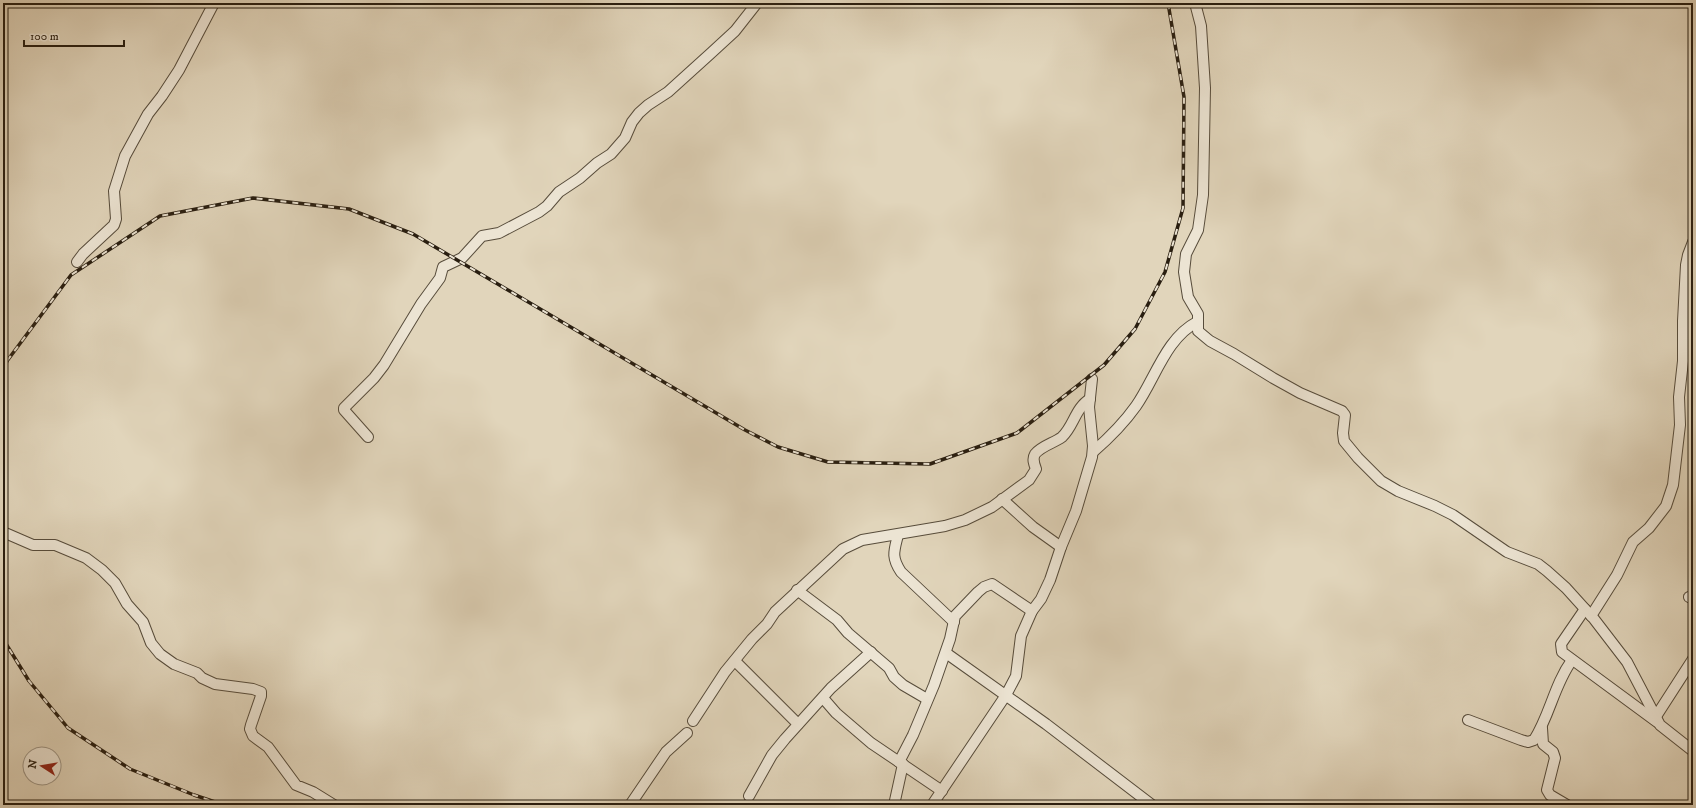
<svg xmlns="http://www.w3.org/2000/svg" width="1696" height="808" viewBox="0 0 1696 808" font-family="'IM FELL DW Pica',serif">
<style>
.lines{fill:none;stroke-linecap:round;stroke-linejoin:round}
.minor-casing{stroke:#574c3b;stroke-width:12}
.minor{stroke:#ece4d3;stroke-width:10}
.rail-casing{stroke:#291e10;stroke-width:3.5}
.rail{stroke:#ece4d3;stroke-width:2;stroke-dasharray:6;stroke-linecap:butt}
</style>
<rect width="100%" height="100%" fill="#e1d5bb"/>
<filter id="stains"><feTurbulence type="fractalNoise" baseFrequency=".005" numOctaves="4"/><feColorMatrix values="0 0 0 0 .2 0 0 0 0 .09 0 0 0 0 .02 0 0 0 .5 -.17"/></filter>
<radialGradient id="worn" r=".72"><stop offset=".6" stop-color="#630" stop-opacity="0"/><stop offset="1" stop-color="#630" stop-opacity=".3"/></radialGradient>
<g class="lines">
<defs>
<g id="minor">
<polyline points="1195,3 1201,26 1205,88 1203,195 1198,230 1186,254 1184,272 1188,297 1198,314 1198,331 1210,341 1234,354 1273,378 1300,393 1342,411 1345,415 1343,433 1344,441 1358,458 1381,481 1398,491 1435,506 1453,515 1507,552 1538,564 1547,571 1566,588 1594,619 1627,662 1660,725 1693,751"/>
<polyline points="77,262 83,254 114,225 116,219 114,191 125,156 148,114 162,96 179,70 214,3"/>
<polyline points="368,437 344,410 344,408 374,378 384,365 421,304 440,278 443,267 462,258 482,236 499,233 539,212 547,206 559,192 580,178 597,163 611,154 625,138 632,122 639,113 648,105 668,92 710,54 735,31 757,3"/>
<path d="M1093,452c16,-14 31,-29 43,-46 19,-27 30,-68 61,-84"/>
<polyline points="1002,499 1033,527 1061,547"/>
<polyline points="3,532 33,545 55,545 86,558 102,570 115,583 127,604 143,622 151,643 160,654 174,664 197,673 202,678 215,684 253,689 261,692 261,696 251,725 250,729 253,736 268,747 296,785 313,792 334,805"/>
<path d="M898,535c-4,16 -7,22 3,37l53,50"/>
<polyline points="797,590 837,620 848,633 889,668 894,677 903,685 927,699"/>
<polyline points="1689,597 1693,599"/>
<polyline points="1585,609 1561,644 1562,652 1657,722"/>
<polyline points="1591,616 1617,575 1633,542 1649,528 1666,506 1673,485 1680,425 1679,397 1683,361 1683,321 1686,265 1688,255 1693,242"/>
<polyline points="946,653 1046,724 1152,805"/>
<polyline points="735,661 798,724"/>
<polyline points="823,698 836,713 871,743 942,791"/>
<polyline points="1655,718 1693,659"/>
<path d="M1468,720l53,20 7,2 6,-2c16,-25 20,-55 38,-80"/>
<path d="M693,721l32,-49 27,-33 15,-15 8,-12 68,-63 19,-9 83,-14 20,-6 27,-13 37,-27 7,-11c-2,-5 -4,-10 -1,-15 6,-8 19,-11 27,-17 12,-11 13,-29 28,-38"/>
<polyline points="1542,728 1543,744 1553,752 1555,758 1547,790 1550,795 1567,805"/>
<polyline points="899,762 913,735 934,685 950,639 955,616 978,592 984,587 992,584 1032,611"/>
<polyline points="749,796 772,755 785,739 831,688 871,652"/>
<polyline points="630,805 666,752 687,733"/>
<polyline points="894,805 903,764"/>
<polyline points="932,805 1006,695 1016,676 1021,636 1032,611 1041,599 1050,580 1061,547 1076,511 1092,457 1093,446 1089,407 1092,379"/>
</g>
</defs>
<use href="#minor" class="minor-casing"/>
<use href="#minor" class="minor"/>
<defs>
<g id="rail">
<polyline points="3,372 7,361 71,275 160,216 253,198 349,209 413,234 745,430 778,447 828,462 930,464 1017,433 1104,365 1135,329 1165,272 1183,208 1184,97 1168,3"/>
<polyline points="3,639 29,681 68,728 130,769 194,795 224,805"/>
</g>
</defs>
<use href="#rail" class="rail-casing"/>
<use href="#rail" class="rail"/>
</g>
<rect width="1696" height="808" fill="none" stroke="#e1d5bb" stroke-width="16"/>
<rect x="4" y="4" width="1688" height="800" fill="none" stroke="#291e10" stroke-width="2"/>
<rect x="8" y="8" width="1680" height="792" fill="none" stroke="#291e10"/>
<g transform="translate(42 766) rotate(282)"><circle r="19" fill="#ece4d3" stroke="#9e9585"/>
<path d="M0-3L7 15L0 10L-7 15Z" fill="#8f2418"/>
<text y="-6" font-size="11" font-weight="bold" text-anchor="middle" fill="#291e10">N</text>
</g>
<path d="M24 40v6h100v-6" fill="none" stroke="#291e10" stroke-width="2"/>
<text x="30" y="40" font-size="12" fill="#291e10" stroke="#ece4d3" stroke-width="3" paint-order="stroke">100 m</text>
<rect width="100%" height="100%" filter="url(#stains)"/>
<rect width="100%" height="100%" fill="url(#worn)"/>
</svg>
